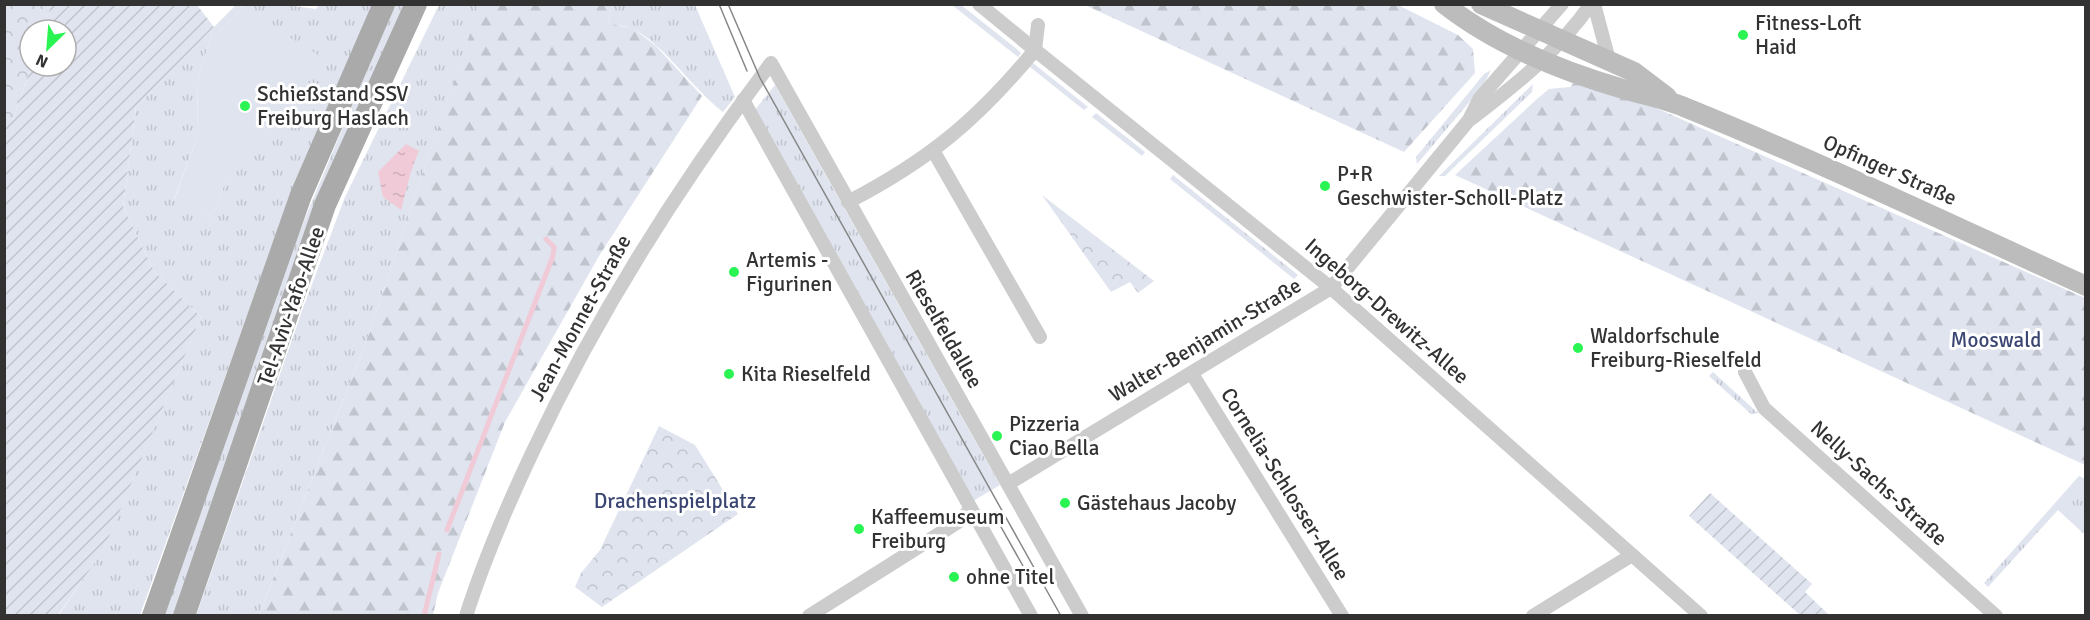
<svg xmlns="http://www.w3.org/2000/svg" width="2090" height="620" viewBox="0 0 2090 620" font-family="Signika,sans-serif">
<style>
.grass{fill:url(#grass-tufts)}
.forest{fill:url(#forest-firs)}
.park{fill:url(#park-crowns)}
.garden{fill:url(#garden-furrows)}
.pitch{fill:#dfe4ef}
.water{fill:url(#water-ripples)}
.lines{fill:none;stroke-linecap:round;stroke-linejoin:round}
.stream{stroke:#f0cbd7;stroke-width:5}
.minor{stroke:#ccc;stroke-width:14}
.secondary{stroke:#bcbcbc;stroke-width:20}
.primary{stroke:#aaa;stroke-width:22}
.tram{stroke:#878787;stroke-width:1.5}
.poi-dot{fill:#29f452;stroke:#fff;stroke-width:2}
.labels{text-anchor:middle;stroke-width:6;stroke-linejoin:round;paint-order:stroke}
.poi-label{font-size:21px;fill:#323232;stroke:#fff;text-anchor:start}
.street-label{font-size:21px;fill:#323232;stroke:#fff}
.park-label{font-size:21px;fill:#3a4572;stroke:#fff}
</style>
<defs>
<pattern id="grass-tufts" width="24" height="20" patternUnits="userSpaceOnUse" patternTransform="scale(1.5)"><rect width="24" height="20" fill="#dfe4ef"/><path d="M3 7l-1-3M5 7V3M7 7l1-3M15 17l-1-3M17 17v-4M19 17l1-3" fill="none" stroke="#c0c4cd"/></pattern>
<pattern id="forest-firs" width="22" height="20" patternUnits="userSpaceOnUse" patternTransform="scale(1.5)"><rect width="22" height="20" fill="#dfe4ef"/><path d="M5 1l3.5 6h-7zM16 11l3.5 6h-7z" fill="#c0c4cd"/></pattern>
<pattern id="park-crowns" width="20" height="18" patternUnits="userSpaceOnUse" patternTransform="scale(1.5)"><rect width="20" height="18" fill="#dfe4ef"/><path d="M2 6a3 3 0 1 1 6 0M12 15a3 3 0 1 1 6 0" fill="none" stroke="#c0c4cd"/></pattern>
<pattern id="garden-furrows" width="10" height="10" patternUnits="userSpaceOnUse" patternTransform="scale(1.5)"><rect width="10" height="10" fill="#dfe4ef"/><path d="M-1 1l2-2M0 10L10 0M9 11l2-2" fill="none" stroke="#c0c4cd"/></pattern>
<pattern id="water-ripples" width="26" height="14" patternUnits="userSpaceOnUse" patternTransform="scale(1.5)"><rect width="26" height="14" fill="#f0cbd7"/><path d="M2 4q2-2 4 0t4 0M15 11q2-2 4 0t4 0" fill="none" stroke="#ceafb9"/></pattern>
</defs>
<rect width="100%" height="100%" fill="#fff"/>
<g class="grass">
<polygon points="280,4 316,9 319,5 376,5 273,243 140,615 58,616 103,550 201,317 154,271 123,207 136,107 214,27 198,78 197,138 174,199 211,217 237,154 281,124 241,5"/>
<polygon points="394,5 405,5 177,615 164,616 296,240"/>
<polygon points="439,5 480,5 367,339 259,615 196,616 303,308 345,197"/>
<path d="M612,5h83l40,92 -12,15c-30,-23 -59,-67 -88,-82 -8,-4 -19,-5 -27,-7z"/>
<polygon points="952,5 961,5 1018,50 1021,53 1018,57"/>
<polygon points="1033,63 1088,107 1084,110 1030,67"/>
<polygon points="1491,70 1483,86 1417,164 1416,157 1484,74"/>
<polygon points="1533,84 1532,92 1445,176 1439,176"/>
<polygon points="775,85 1000,485 973,501 754,111"/>
<polygon points="1096,113 1145,152 1142,156 1092,117"/>
<polygon points="1173,175 1298,275 1294,279 1170,179"/>
<polygon points="1713,372 1758,413 1751,414 1709,376"/>
<polygon points="2079,476 2085,479 2085,535 2058,510 1988,587 1984,583"/>
</g>
<g class="forest">
<polygon points="480,4 612,5 608,23 634,29 656,46 702,96 599,256 505,422 438,593 433,615 259,615 367,339"/>
<polygon points="1085,5 1398,5 1458,35 1473,49 1475,73 1404,152"/>
<polygon points="1576,80 1656,108 2085,298 2085,465 1455,175 1537,99 1549,89 1570,87"/>
</g>
<g class="park">
<polygon points="5,5 51,5 43,30 30,30 31,66 13,120 5,117"/>
<polygon points="1042,195 1154,281 1138,293 1130,282 1111,292"/>
<polygon points="659,426 695,445 738,514 602,607 575,587 581,573 600,550"/>
</g>
<g class="garden">
<polygon points="51,5 197,5 214,27 136,107 123,207 154,271 201,317 103,551 58,615 5,615 5,117 13,120 31,66 66,66 66,30 43,30"/>
<polygon points="1710,493 1812,584 1805,592 1829,615 1800,615 1689,516"/>
</g>
<polygon class="pitch" points="236,5 241,5 241,7 318,55 305,89 281,124 237,155 211,217 174,200 197,138 198,78 214,27"/>
<path class="water" d="M406,144l13,7c-9,19 -12,38 -18,59l-18,-13 -5,-25z"/>
<g class="lines">
<g class="stream">
<polyline points="447,530 553,256 554,247 546,239"/>
<polyline points="424,616 439,554"/>
</g>
<g class="minor">
<polyline points="1594,4 1609,60"/>
<polyline points="1038,25 1035,50 1331,288 1701,616"/>
<polyline points="743,100 1031,616"/>
<path d="M1471,119c46,-35 87,-68 120,-115"/>
<polyline points="934,152 1040,337"/>
<path d="M848,202c81,-42 129,-82 187,-152l-56,-46"/>
<polyline points="1745,372 1764,408 1996,616"/>
<polyline points="1192,374 1342,616"/>
<polyline points="1008,484 1331,288 1469,120 1480,98 1562,4"/>
<path d="M466,616c18,-57 42,-112 67,-165 65,-138 146,-266 238,-388l311,553"/>
<polyline points="809,616 958,522 971,509"/>
<polyline points="1533,616 1632,555"/>
</g>
<g class="secondary">
<path d="M1444,4c51,40 117,67 179,85 21,6 42,10 61,18 136,55 268,118 402,179"/>
<polyline points="1481,4 1634,72 1667,97"/>
</g>
<g class="primary">
<polyline points="153,616 301,195 384,4"/>
<polyline points="184,616 325,205 416,4"/>
</g>
<g class="tram">
<polyline points="719,4 747,71"/>
<polyline points="728,4 760,78 1061,616"/>
<polyline points="992,511 1023,566"/>
</g>
</g>
<g class="poi-dot">
<circle cx="1743" cy="35" r="6"/>
<circle cx="245" cy="106" r="6"/>
<circle cx="1325" cy="186" r="6"/>
<circle cx="734" cy="272" r="6"/>
<circle cx="1578" cy="348" r="6"/>
<circle cx="729" cy="374" r="6"/>
<circle cx="997" cy="436" r="6"/>
<circle cx="1065" cy="503" r="6"/>
<circle cx="859" cy="529" r="6"/>
<circle cx="954" cy="577" r="6"/>
</g>
<g class="labels">
<g class="poi-label">
<text x="1755" y="30">Fitness-Loft<tspan x="1755" dy="24">Haid</tspan></text>
<text x="257" y="101">Schießstand SSV<tspan x="257" dy="24">Freiburg Haslach</tspan></text>
<text x="1337" y="181">P+R<tspan x="1337" dy="24">Geschwister-Scholl-Platz</tspan></text>
<text x="746" y="267">Artemis -<tspan x="746" dy="24">Figurinen</tspan></text>
<text x="1590" y="343">Waldorfschule<tspan x="1590" dy="24">Freiburg-Rieselfeld</tspan></text>
<text x="741" y="381">Kita Rieselfeld</text>
<text x="1009" y="431">Pizzeria<tspan x="1009" dy="24">Ciao Bella</tspan></text>
<text x="1077" y="510">Gästehaus Jacoby</text>
<text x="871" y="524">Kaffeemuseum<tspan x="871" dy="24">Freiburg</tspan></text>
<text x="966" y="584">ohne Titel</text>
</g>
<g class="street-label">
<text transform="translate(1890 170) rotate(24)" y="7">Opfinger Straße</text>
<text transform="translate(291 306) rotate(-71)" y="7">Tel-Aviv-Yafo-Allee</text>
<text transform="translate(1387 311) rotate(41)" y="7">Ingeborg-Drewitz-Allee</text>
<text transform="translate(580 318) rotate(-61)" y="7">Jean-Monnet-Straße</text>
<text transform="translate(944 329) rotate(60)" y="7">Rieselfeldallee</text>
<text transform="translate(1205 340) rotate(-31)" y="7">Walter-Benjamin-Straße</text>
<text transform="translate(1879 483) rotate(42)" y="7">Nelly-Sachs-Straße</text>
<text transform="translate(1285 484) rotate(58)" y="7">Cornelia-Schlosser-Allee</text>
</g>
<g class="park-label">
<text x="1996" y="347">Mooswald</text>
<text x="675" y="508">Drachenspielplatz</text>
</g>
</g>
<rect width="2090" height="620" fill="none" stroke="#323232" stroke-width="12"/>
<g transform="translate(48 48) rotate(205)"><circle r="28" fill="#ffffff" stroke="#adadad" stroke-width="1.5"/>
<path d="M0-4.5L10 22L0 15L-10 22Z" fill="#29f452"/>
<text y="-9" font-size="16" font-weight="bold" text-anchor="middle" fill="#323232">N</text>
</g>
</svg>
